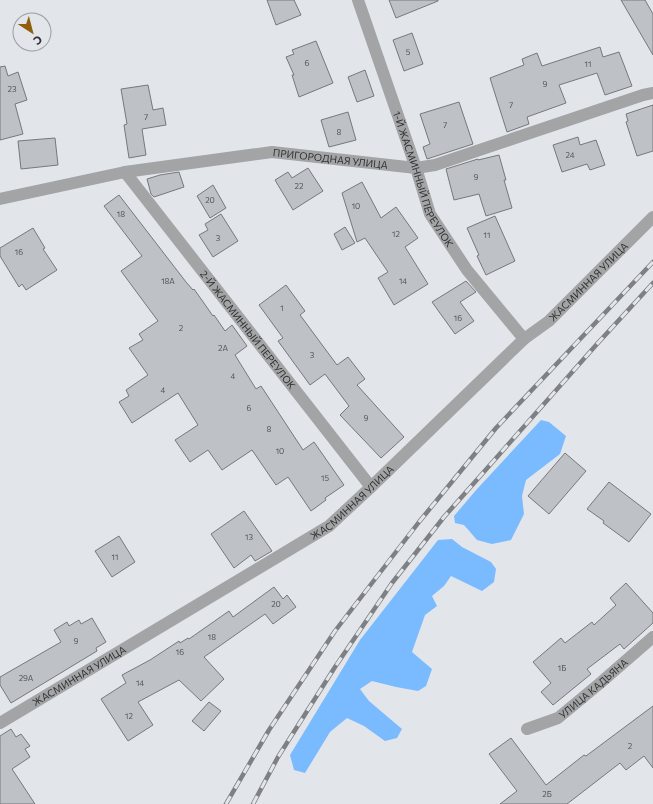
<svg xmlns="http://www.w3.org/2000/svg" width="653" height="804" viewBox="0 0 653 804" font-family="Commissioner,sans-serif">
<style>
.forest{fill:#7abbff}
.building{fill:#bec2c6;stroke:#75797d}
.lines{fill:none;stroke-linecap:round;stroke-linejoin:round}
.street{stroke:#a2a4a6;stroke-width:12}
.rail-casing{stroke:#7e8084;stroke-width:4.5}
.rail{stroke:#e2e6eb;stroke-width:3;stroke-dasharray:9;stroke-linecap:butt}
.labels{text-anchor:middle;stroke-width:3;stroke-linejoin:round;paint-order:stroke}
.number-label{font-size:8px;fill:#535457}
.street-label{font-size:10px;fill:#2f3032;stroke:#e2e6eb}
</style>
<rect width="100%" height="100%" fill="#e2e6eb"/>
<g class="forest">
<polygon points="541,420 549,422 566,436 560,454 526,480 522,496 524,514 511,540 492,544 477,540 464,525 455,523 454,516 477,489"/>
<polygon points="452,539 462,547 491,562 496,569 494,582 482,591 451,576 444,586 432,596 437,606 425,615 412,652 432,669 426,686 418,691 396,687 372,681 360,689 369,701 402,729 397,738 385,741 364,726 347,718 330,732 305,773 294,770 290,755 360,640 438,540"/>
</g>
<g class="building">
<polygon points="267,0 294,0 301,15 276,25"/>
<polygon points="389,0 438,0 438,1 396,18"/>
<polygon points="621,0 645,0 653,14 653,55"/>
<polygon points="412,33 423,64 404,71 393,40"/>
<polygon points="316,41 333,83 299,97 292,75 294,75 286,57 294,54 292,50"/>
<polygon points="600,47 603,57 619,52 632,86 605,95 597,73 559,85 566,103 527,117 529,124 507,132 490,78 524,65 522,59 537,53 542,66"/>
<polygon points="5,66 8,76 18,72 27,100 15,104 23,134 0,140 0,67"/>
<polygon points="365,70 374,96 357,102 348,77"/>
<polygon points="148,85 153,110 163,108 166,125 142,129 146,155 129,158 124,125 127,124 121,89"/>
<polygon points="459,102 473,144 427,159 423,147 430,144 420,114"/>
<polygon points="653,105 653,151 637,156 626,122 628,121 626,114"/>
<polygon points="348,112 356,140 329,147 321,120"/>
<polygon points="578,137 580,145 596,140 605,165 590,170 587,164 562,172 553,145"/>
<polygon points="55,138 58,165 21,169 18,141"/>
<polygon points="499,155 506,180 504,180 512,208 486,216 479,194 454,200 446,169 478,159 478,160"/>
<polygon points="308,168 323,191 293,210 275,180 288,172 292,178"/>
<polygon points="179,172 184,187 154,197 151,194 147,179 160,175"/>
<polygon points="362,182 381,218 396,207 418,238 405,247 428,284 394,305 378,278 388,272 365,238 357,242 342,193"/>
<polygon points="213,185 226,208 210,218 197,196"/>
<polygon points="119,195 186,282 193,290 194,289 213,316 214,315 225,331 232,325 247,346 235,355 256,389 261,386 303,450 314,442 344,485 325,498 326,500 311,511 288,477 276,485 252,450 222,470 208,450 190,462 175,440 198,425 178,393 132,423 119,402 129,396 126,390 148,375 129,348 143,340 139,334 158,321 121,271 142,256 104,206"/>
<polygon points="221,214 238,241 213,257 199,235 208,230 205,224"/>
<polygon points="495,216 515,261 486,275 477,256 479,255 467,228"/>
<polygon points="345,227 355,243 342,250 334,234"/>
<polygon points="33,228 45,248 43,249 57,270 26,290 22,284 19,287 0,256 0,248"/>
<polygon points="466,281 476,292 460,302 474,321 455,334 432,302"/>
<polygon points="286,285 305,311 300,315 337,365 348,357 365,379 357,385 404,437 381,458 340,415 349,406 325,374 310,385 278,341 283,338 259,305"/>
<polygon points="565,453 586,471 549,514 528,496"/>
<polygon points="609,482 651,514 629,542 603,523 604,521 587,509"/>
<polygon points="244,511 272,551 255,561 251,555 234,568 211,534"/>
<polygon points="119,536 135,562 112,577 95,551"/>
<polygon points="626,583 653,613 653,623 624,649 620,644 587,669 591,674 553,705 541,692 551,683 533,662 561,638 565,643 592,622 594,625 616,605 610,598"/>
<polygon points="274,587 283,599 287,595 296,607 273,624 265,614 204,657 224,679 201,701 179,680 138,702 153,725 128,741 101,699 126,683 122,675 150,660 179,641 180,643 188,638 189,639 229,611 233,617"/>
<polygon points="92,618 106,642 96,648 97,651 11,703 0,685 0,677 61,642 54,630 67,622 69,626 79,620 81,624"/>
<polygon points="209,702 221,711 204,731 192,721"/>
<polygon points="653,706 653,768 644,756 626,770 620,763 567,804 500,804 517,791 489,754 511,738 546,785 584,755 586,756"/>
<polygon points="11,729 16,737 21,734 30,746 25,749 30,757 12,769 35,804 0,804 0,736"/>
</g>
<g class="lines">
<g class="street">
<path id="s1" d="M358,0l58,168 14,46 37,56 57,69"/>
<path id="s2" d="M125,172l246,315"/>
<path id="s3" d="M0,199l125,-27 147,-20 144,16 19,-3 208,-70 10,-2"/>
<path id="s4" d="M0,723l329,-197 42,-39 153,-148 25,-18 104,-104"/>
<path id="s5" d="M527,729l31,-11 41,-34 54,-47"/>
</g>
<defs>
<g id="rail">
<polyline points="226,804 269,730 335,631 419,522 496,428 653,262"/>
<polyline points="253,804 278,757 335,667 392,583 444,517 597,344 653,283"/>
</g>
</defs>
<use href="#rail" class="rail-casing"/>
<use href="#rail" class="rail"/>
</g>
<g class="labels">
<g class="number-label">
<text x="408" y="55">5</text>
<text x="307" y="66">6</text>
<text x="588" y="67">11</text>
<text x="545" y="87">9</text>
<text x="12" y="92">23</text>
<text x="511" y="108">7</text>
<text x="146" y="120">7</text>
<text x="445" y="128">7</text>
<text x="339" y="135">8</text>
<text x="570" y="158">24</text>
<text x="476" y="180">9</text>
<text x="299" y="189">22</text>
<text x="210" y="203">20</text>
<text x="356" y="209">10</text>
<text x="121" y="217">18</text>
<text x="396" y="237">12</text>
<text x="487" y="238">11</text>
<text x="218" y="241">3</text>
<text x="19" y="255">16</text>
<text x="168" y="284">18А</text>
<text x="403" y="284">14</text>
<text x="282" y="311">1</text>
<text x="458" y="321">16</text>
<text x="181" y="331">2</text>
<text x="223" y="351">2А</text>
<text x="312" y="358">3</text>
<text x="233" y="379">4</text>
<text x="163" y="393">4</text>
<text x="249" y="411">6</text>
<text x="366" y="421">9</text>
<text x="269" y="432">8</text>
<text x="280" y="454">10</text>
<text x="325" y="481">15</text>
<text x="249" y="540">13</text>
<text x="115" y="560">11</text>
<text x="276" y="607">20</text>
<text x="212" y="640">18</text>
<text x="76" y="644">9</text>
<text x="180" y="655">16</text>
<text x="562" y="671">1Б</text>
<text x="26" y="681">29А</text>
<text x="140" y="686">14</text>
<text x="129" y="719">12</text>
<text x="630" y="749">2</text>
<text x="547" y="797">2Б</text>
</g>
<g class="street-label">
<text dy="4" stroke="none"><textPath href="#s3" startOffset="335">ПРИГОРОДНАЯ УЛИЦА</textPath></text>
<text dy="4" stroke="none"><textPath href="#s1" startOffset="191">1-Й ЖАСМИННЫЙ ПЕРЕУЛОК</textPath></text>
<text dy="4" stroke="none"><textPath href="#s4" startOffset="740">ЖАСМИННАЯ УЛИЦА</textPath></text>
<text dy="4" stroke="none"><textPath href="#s2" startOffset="200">2-Й ЖАСМИННЫЙ ПЕРЕУЛОК</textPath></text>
<text dy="4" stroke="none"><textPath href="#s4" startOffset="416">ЖАСМИННАЯ УЛИЦА</textPath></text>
<text dy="4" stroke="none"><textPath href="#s4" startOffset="92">ЖАСМИННАЯ УЛИЦА</textPath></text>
<text dy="4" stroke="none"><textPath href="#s5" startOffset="79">УЛИЦА КАДЬЯНА</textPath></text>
</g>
</g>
<g transform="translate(32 32) rotate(144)"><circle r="19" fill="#e2e6eb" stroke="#9a9da1"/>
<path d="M0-3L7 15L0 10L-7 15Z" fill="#915d0e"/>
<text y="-6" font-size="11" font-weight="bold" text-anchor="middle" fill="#2f3032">С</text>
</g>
</svg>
